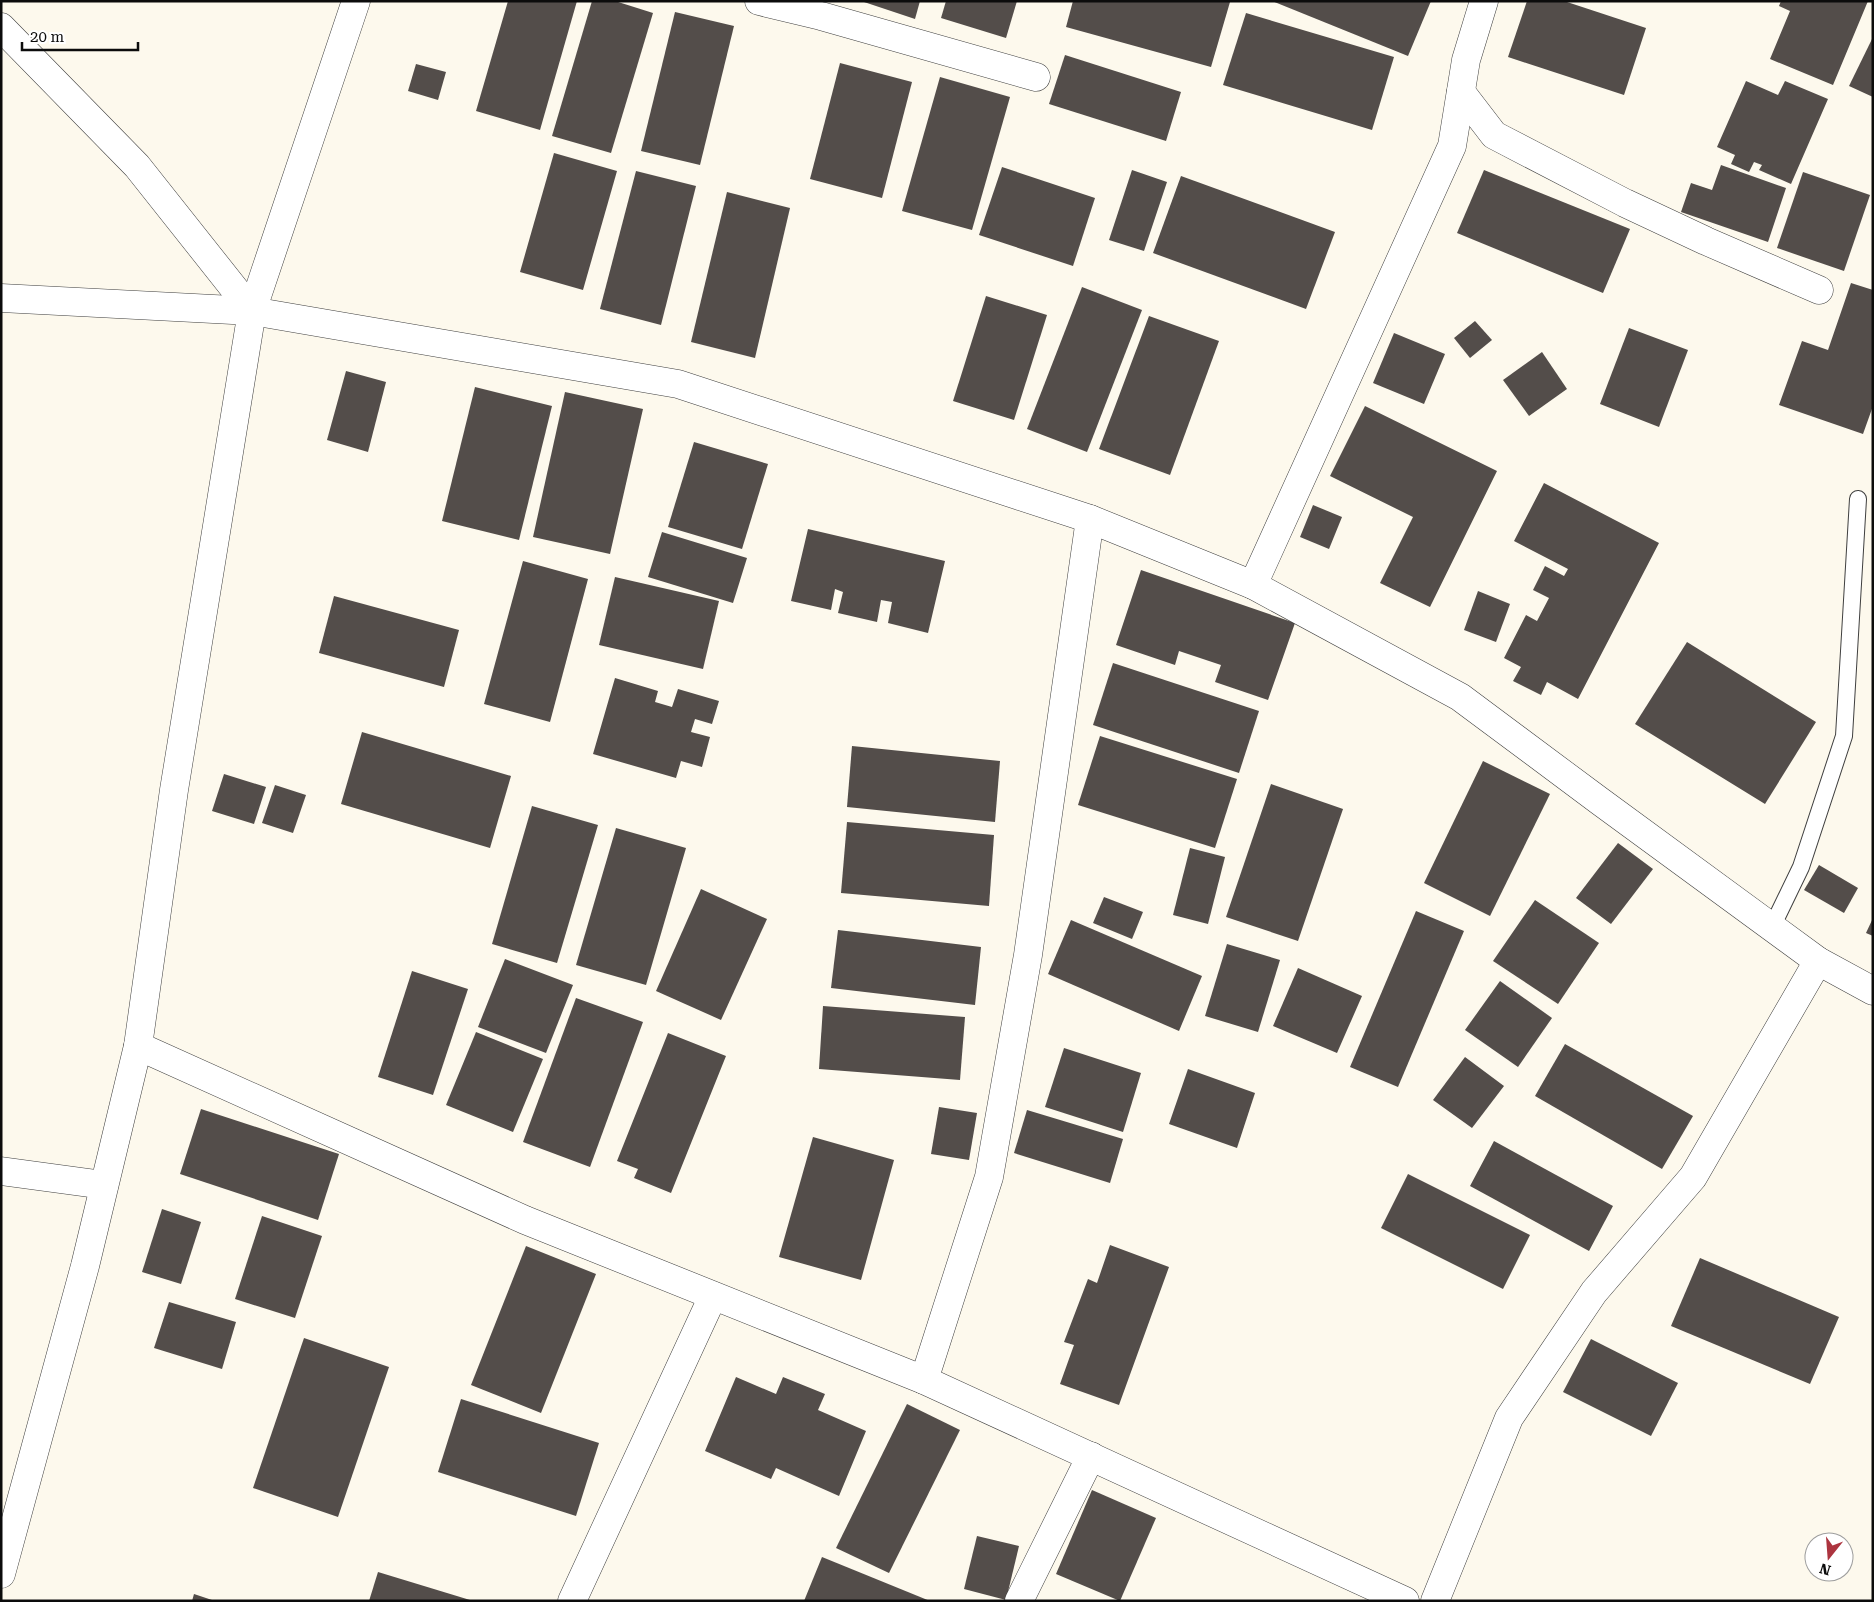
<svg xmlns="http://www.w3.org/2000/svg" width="1874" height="1602" viewBox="0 0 1874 1602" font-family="'Roboto Serif',serif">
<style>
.building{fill:#534d4a}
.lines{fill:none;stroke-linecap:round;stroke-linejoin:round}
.lane-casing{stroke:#3f3f3f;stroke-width:18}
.street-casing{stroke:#3f3f3f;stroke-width:29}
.lane{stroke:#fff;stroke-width:16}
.street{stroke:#fff;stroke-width:28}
</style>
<rect width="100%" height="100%" fill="#fdf9ed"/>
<g class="building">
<polygon points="508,1 577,1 540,130 476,111"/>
<polygon points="592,1 615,1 653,13 611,153 552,136"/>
<polygon points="861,1 920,1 915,19"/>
<polygon points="946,1 1017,1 1006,38 941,18"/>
<polygon points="1073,1 1226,1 1230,2 1211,67 1066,27"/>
<polygon points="1272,1 1431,1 1408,56"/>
<polygon points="1527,1 1564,1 1646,28 1624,95 1508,57"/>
<polygon points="1781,1 1868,1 1833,85 1770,59 1790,11 1779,6"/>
<polygon points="675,12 734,26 700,165 641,151"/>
<polygon points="1246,13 1394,57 1372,130 1223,85"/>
<polygon points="1873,37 1873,97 1849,86"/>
<polygon points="1065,55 1181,92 1166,141 1049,104"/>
<polygon points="840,63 912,82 882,198 810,179"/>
<polygon points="416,64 446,72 438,100 408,91"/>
<polygon points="940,77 1010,97 972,230 902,211"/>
<polygon points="1746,81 1778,95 1785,81 1828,99 1791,184 1759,170 1762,165 1754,162 1749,172 1731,164 1735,155 1717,147"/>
<polygon points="554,153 617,171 583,290 520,272"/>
<polygon points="1721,165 1786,188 1768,242 1681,212 1691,183 1712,190"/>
<polygon points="1002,167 1095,198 1073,266 979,235"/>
<polygon points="1132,170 1167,182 1144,251 1109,240"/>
<polygon points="1484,170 1630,229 1603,293 1457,233"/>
<polygon points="636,171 696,186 661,325 600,309"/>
<polygon points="1803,172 1870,195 1844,271 1777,248"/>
<polygon points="1181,176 1335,232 1306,309 1153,253"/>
<polygon points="727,192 790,208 755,358 691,342"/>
<polygon points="1851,283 1873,290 1873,406 1863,434 1779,405 1802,341 1828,350"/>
<polygon points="1082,287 1142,310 1087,452 1027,429"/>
<polygon points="986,296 1047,315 1014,420 953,401"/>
<polygon points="1149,316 1219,341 1170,475 1099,449"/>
<polygon points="1475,321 1492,340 1470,358 1454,338"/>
<polygon points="1629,328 1688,350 1659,427 1600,404"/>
<polygon points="1394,333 1445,354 1424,404 1373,383"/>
<polygon points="1542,352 1567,389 1529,416 1503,380"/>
<polygon points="346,371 386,382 368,452 327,440"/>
<polygon points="475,387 552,406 519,540 442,521"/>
<polygon points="565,392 643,409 610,554 533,537"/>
<polygon points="1365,406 1497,471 1430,607 1380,583 1413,517 1330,476"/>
<polygon points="694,442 768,464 742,549 668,527"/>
<polygon points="1544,483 1659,543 1578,699 1547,682 1541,695 1513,681 1521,667 1504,658 1526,615 1537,621 1549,598 1533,590 1545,566 1564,576 1568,569 1514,541"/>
<polygon points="1313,505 1342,517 1329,549 1300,537"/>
<polygon points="808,529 945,561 928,633 888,623 892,602 881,600 877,622 838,613 843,592 835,589 831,610 791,601"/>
<polygon points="662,532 747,558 733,603 648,577"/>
<polygon points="523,561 588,579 550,722 484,704"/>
<polygon points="1141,570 1295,623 1268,700 1215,682 1221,665 1179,651 1175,665 1116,645"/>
<polygon points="615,577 719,601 703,669 599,645"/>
<polygon points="1478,591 1510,604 1496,642 1464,630"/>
<polygon points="334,596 459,630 444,687 319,653"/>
<polygon points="1687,642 1816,722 1765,804 1635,724"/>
<polygon points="1113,663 1259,711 1239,773 1093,725"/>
<polygon points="615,678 658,691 655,702 672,707 678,689 719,701 712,724 695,719 691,732 710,737 702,767 681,761 676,778 593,754"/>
<polygon points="362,732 511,776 490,848 341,804"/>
<polygon points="1100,736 1237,779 1215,848 1078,805"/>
<polygon points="852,746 1000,761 995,822 847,807"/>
<polygon points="1483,761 1550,794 1490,916 1424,883"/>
<polygon points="224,774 266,787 254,824 212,811"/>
<polygon points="1271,784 1343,809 1298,941 1226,917"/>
<polygon points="275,785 306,795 293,833 262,823"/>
<polygon points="532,806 598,825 557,963 492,944"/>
<polygon points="847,822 994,835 989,906 841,893"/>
<polygon points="616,828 686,848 646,985 576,965"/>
<polygon points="1618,843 1653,869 1611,924 1576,898"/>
<polygon points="1190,848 1225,857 1208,924 1173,915"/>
<polygon points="1819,865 1858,888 1844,913 1804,890"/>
<polygon points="701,889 767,919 721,1020 656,991"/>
<polygon points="1104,897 1143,912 1132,939 1093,923"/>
<polygon points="1535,900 1599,943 1558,1004 1493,961"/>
<polygon points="1416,911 1464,931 1398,1087 1350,1067"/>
<polygon points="1873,918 1873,936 1866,933"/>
<polygon points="1071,920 1202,976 1179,1031 1048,974"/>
<polygon points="838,930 981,947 975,1005 831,988"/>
<polygon points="1227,944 1280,960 1258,1032 1205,1016"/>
<polygon points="505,959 573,985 546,1053 478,1027"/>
<polygon points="1298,968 1362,996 1337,1053 1273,1026"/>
<polygon points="412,971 468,989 433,1095 378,1077"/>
<polygon points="1500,981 1552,1018 1518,1067 1465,1030"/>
<polygon points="576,998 643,1022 590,1167 523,1142"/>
<polygon points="823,1006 965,1017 960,1080 819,1069"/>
<polygon points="476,1032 543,1059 513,1132 446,1105"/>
<polygon points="668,1033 726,1056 671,1193 634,1178 638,1169 617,1161"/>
<polygon points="1565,1044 1693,1116 1662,1169 1535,1096"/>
<polygon points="1064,1048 1141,1073 1123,1132 1045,1107"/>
<polygon points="1465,1057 1504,1086 1472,1128 1433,1100"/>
<polygon points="1188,1069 1255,1093 1237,1148 1169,1124"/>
<polygon points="939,1107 977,1113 969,1160 931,1154"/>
<polygon points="201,1109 339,1154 318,1220 180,1174"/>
<polygon points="1027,1110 1123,1139 1110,1183 1014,1153"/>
<polygon points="813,1137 894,1160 861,1280 779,1257"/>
<polygon points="1494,1141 1613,1206 1589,1251 1470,1186"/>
<polygon points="1408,1174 1530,1235 1503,1289 1381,1228"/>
<polygon points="162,1209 201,1222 181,1284 142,1272"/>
<polygon points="262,1216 322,1236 295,1318 235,1299"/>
<polygon points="1110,1245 1169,1267 1119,1405 1060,1384 1074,1345 1064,1342 1088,1279 1097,1283"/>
<polygon points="526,1246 596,1274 541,1413 471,1385"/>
<polygon points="1700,1258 1839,1317 1810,1384 1671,1326"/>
<polygon points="169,1302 236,1322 222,1369 154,1348"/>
<polygon points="304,1338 389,1367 338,1517 253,1488"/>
<polygon points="1591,1339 1678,1383 1651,1436 1563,1392"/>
<polygon points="736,1377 776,1394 783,1377 825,1394 818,1410 866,1431 839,1496 776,1468 771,1479 705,1451"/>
<polygon points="461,1399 599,1443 576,1516 438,1472"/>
<polygon points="907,1404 960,1430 889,1573 836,1548"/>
<polygon points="1092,1490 1156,1518 1120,1601 1056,1574"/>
<polygon points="977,1536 1019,1546 1006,1600 964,1589"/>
<polygon points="822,1557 930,1601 804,1601"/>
<polygon points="378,1572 470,1600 470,1601 369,1601"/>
<polygon points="194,1594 212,1600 212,1601 192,1601"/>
</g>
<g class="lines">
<defs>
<polyline id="lane" points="1772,927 1801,867 1844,736 1858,499"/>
<g id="street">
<polyline points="759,1 821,16 1036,77"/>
<polyline points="1,27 137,166 252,311"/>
<polyline points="1461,92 1494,135 1625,203 1706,241 1819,290"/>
<polyline points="1,298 252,311 678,384 1090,519"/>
<polyline points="1253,585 1452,146 1466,60 1484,1"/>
<polyline points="138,1046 525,1220 924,1380 1405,1601"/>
<polyline points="1,1171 104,1185"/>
<polyline points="924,1380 989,1177 1028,955 1090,519 1253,585 1460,697 1601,802 1818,961 1873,991"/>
<polyline points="1,1574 85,1266 138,1046 174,790 252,311 356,1"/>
<polyline points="572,1601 713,1296"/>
<polyline points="1019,1601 1091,1456"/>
<polyline points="1435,1601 1509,1418 1594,1292 1693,1177 1818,961"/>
</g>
</defs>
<use href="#lane" class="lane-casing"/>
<use href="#street" class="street-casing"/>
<use href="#lane" class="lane"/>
<use href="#street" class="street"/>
</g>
<rect width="1874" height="1602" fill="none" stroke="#0c0c0c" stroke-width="5"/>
<g transform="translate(1829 1557) rotate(197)"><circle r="24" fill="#ffffff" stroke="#9e9e9e"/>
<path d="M0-4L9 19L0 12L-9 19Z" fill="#ac343f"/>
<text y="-8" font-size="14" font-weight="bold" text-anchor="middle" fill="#0c0c0c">N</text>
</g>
<path d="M22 42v8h116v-8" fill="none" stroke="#0c0c0c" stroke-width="2.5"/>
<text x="30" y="42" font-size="15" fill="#0c0c0c" stroke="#ffffff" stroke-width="4" paint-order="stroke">20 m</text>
</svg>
